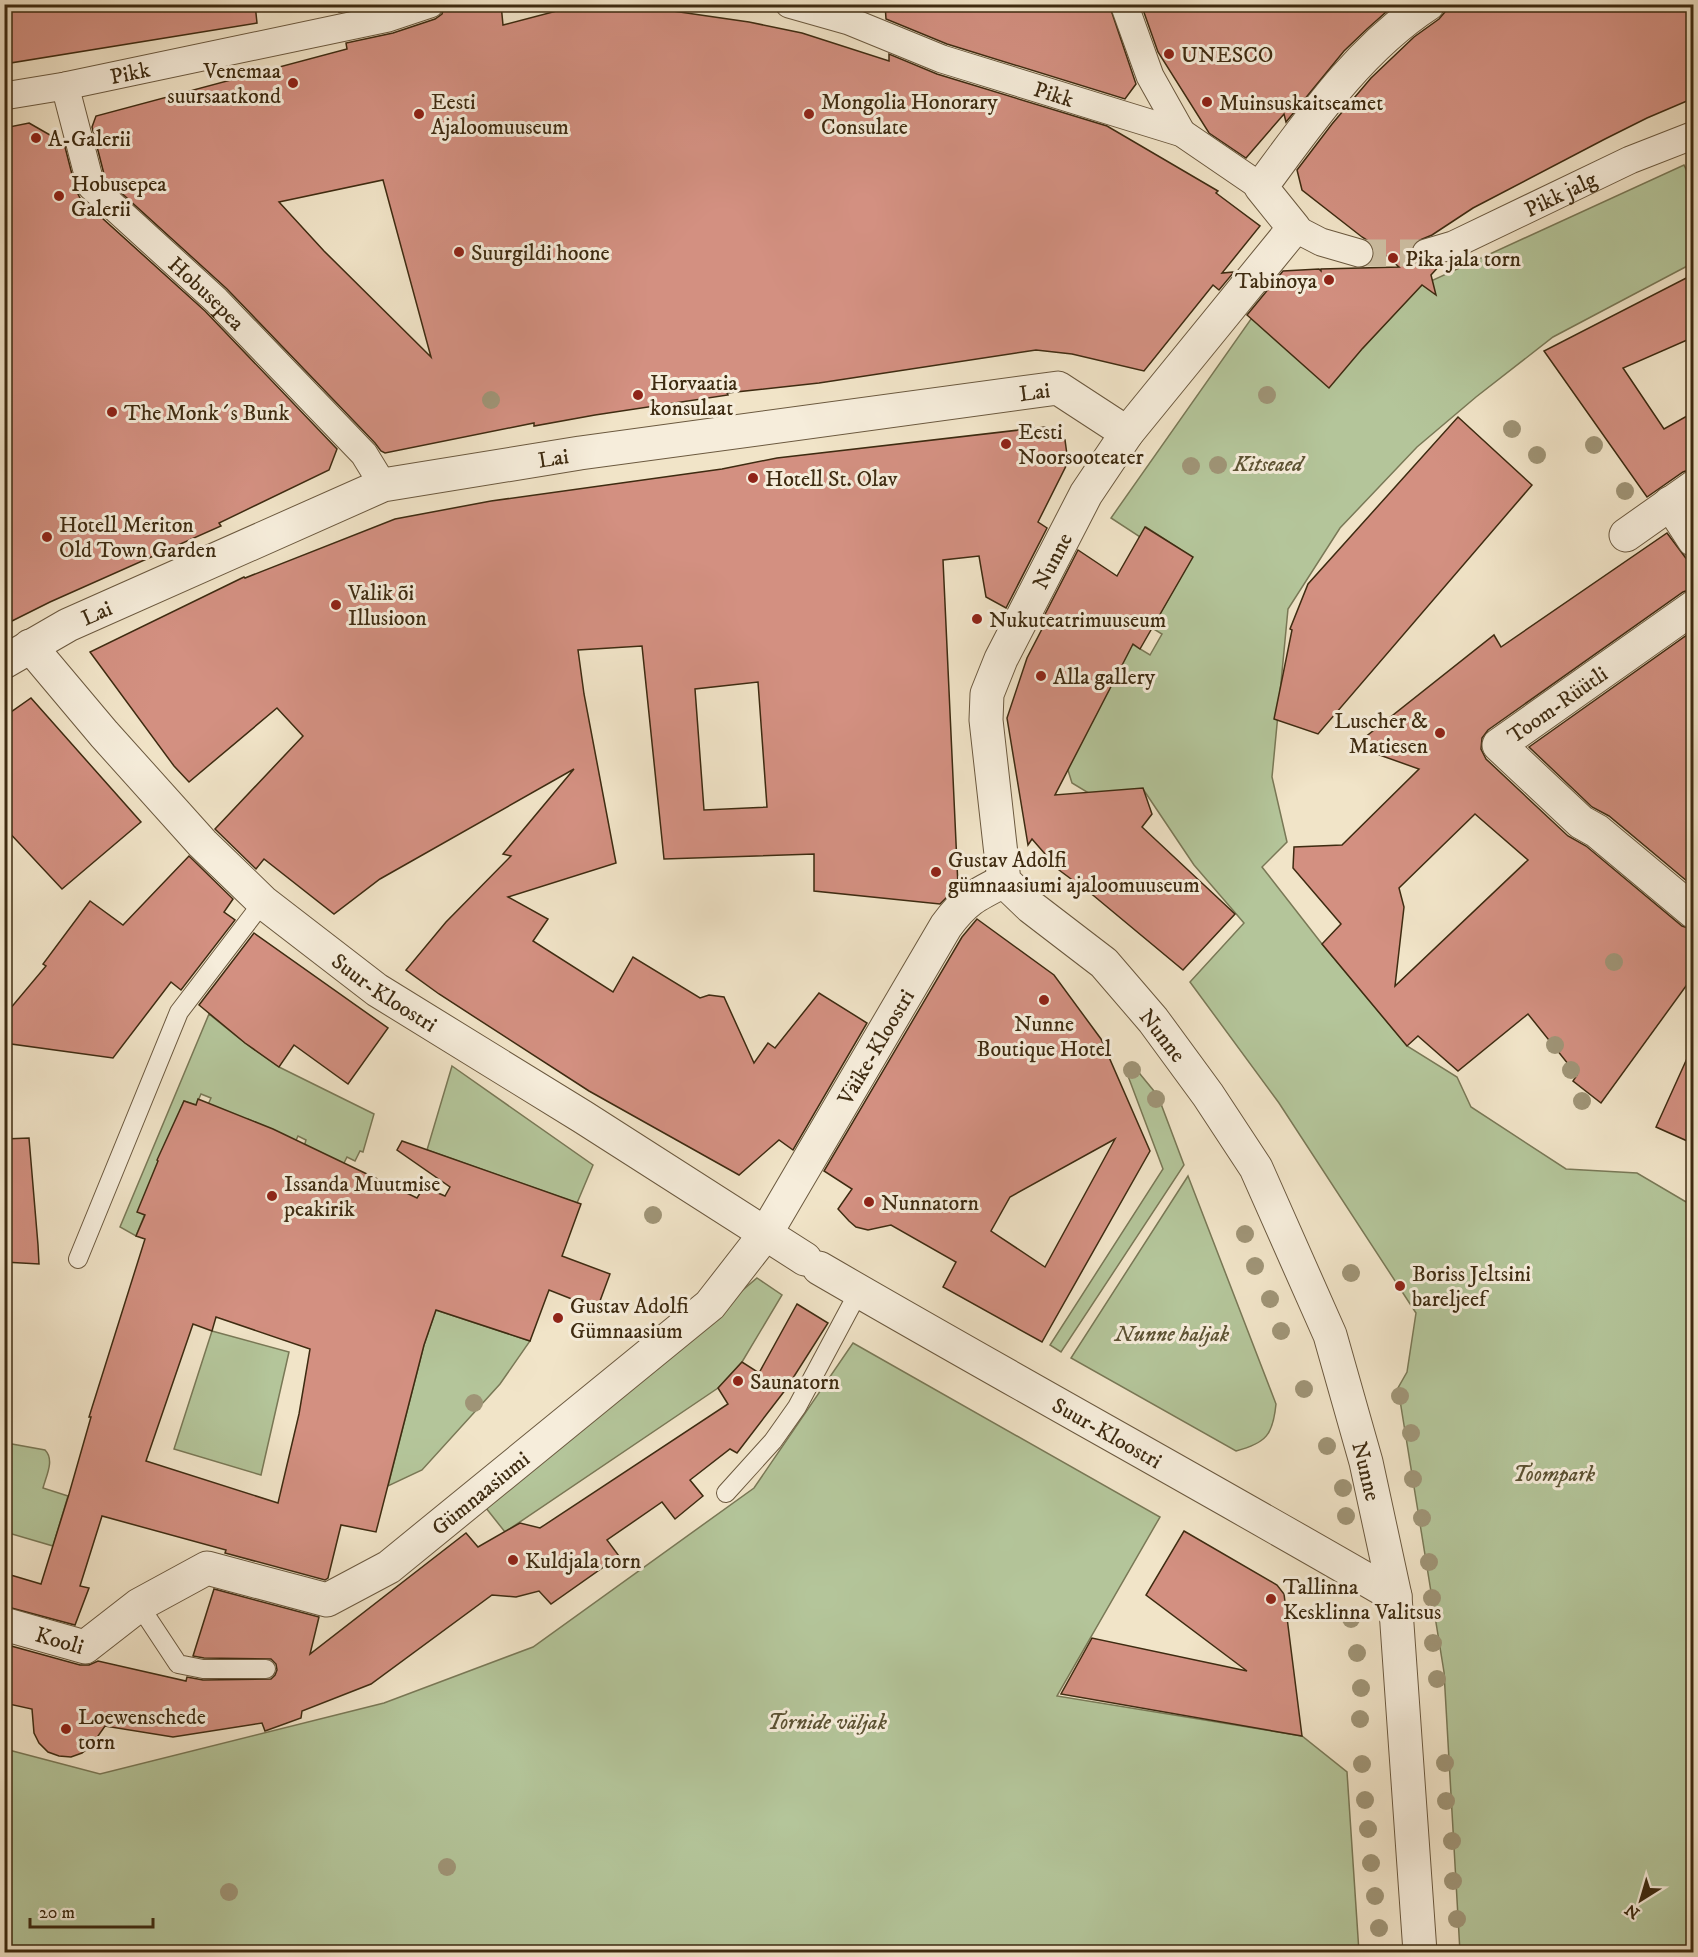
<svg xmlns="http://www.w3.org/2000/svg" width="1698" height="1957" viewBox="0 0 1698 1957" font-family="'IM FELL DW Pica',serif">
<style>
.green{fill:#b4c59a;stroke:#797856;stroke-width:1.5}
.building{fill:#d39081;stroke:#3e2b11;stroke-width:1.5;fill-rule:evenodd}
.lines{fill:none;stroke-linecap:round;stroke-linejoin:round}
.pedestrian-tunnel{stroke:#cdbfa3;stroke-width:27;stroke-dasharray:27 14;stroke-linecap:butt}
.service-casing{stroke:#6b593f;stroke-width:20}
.pedestrian-casing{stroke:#6b593f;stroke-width:29}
.minor-casing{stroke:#6b593f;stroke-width:35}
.service{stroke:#f6eddb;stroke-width:18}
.pedestrian{stroke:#f6eddb;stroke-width:27}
.minor{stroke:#f6eddb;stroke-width:33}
.tree{fill:#9f9476}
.poi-dot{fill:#8f2418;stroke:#f6eddb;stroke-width:2}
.labels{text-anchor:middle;stroke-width:6;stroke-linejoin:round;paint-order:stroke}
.poi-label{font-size:22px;fill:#3e2b11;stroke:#f6eddb;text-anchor:start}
.street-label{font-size:22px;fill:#3e2b11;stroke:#f6eddb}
.park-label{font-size:22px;font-style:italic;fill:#5c5233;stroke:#f6eddb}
</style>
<rect width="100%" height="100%" fill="#f1e4c8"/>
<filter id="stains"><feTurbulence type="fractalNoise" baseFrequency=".00333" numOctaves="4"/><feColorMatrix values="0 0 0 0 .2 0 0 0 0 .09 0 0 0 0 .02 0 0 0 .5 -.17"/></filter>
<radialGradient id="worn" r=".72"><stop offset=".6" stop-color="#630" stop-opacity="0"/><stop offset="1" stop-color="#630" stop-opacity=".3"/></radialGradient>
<g class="green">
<polygon points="1684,165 1693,184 1693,263 1553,337 1476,397 1417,447 1340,528 1288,609 1272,777 1287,842 1262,867 1322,944 1407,1046 1457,1077 1471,1107 1566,1169 1637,1173 1693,1206 1693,1952 1460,1952 1444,1672 1398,1388 1407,1372 1416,1313 1279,1103 1190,982 1244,923 1194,865 1143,789 1105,803 1072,783 1062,751 1119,636 1150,655 1162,634 1152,628 1192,557 1146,527 1140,537 1111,518 1251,319 1363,348 1420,286"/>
<polygon points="209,1014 245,1043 279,1067 374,1114 363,1152 360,1151 355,1161 347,1157 342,1167 303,1150 306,1140 298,1136 293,1147 255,1122 248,1119 246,1126 206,1109 211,1098 201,1094 196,1105 184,1101 180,1111 185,1114 136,1236 120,1227"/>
<polygon points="1131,1063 1158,1096 1184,1165 1061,1352 1050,1345 1163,1169 1125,1068"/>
<polygon points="452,1066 593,1165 577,1203 427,1150"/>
<path d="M1188,1176l88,228c-3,31 -10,39 -40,47l-165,-93z"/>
<polygon points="757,1278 782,1295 742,1362 718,1388 505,1532 486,1508"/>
<polygon points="436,1310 530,1341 500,1384 422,1470 388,1486 424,1345"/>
<polygon points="212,1331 289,1352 261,1475 174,1449"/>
<polygon points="853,1343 1160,1517 1057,1696 1302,1736 1347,1772 1359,1952 5,1952 5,1749 100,1774 384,1703 533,1647 754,1488"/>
<path d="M12,1444l33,6c10,10 1,26 -2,38l25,8 -15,50 -48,-14 -1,-81 4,-6z"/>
</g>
<g class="building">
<polygon points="4,4 255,4 257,23 4,64"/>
<polygon points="338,4 376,4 339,12"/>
<path d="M445,4h56l2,21 65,-17 77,-1 104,15 53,11 87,28v-7l48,20 170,52 111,65 -2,2 44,33 -38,47 12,-1 -15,18 -6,-5 -69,86 -72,-17 -36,-4 -217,33 -92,10 1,2 -133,20 -61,11v-3l-149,30 -4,-2 -6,-8 -148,-154 -122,-111 -13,-51 4,-11 251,-67 -1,-6 47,-10 42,-14 7,-5zM383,180l48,177 -107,-106 -45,-49z"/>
<polygon points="885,4 1109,4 1136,84 1125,99 947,44 886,19"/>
<polygon points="1141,4 1395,4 1367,29 1344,51 1286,122 1284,114 1246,158 1209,133 1158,52"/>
<polygon points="1446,4 1694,4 1694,98 1647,118 1605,139 1473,208 1432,235 1415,242 1411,249 1411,257 1416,265 1423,268 1440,265 1431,275 1436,295 1422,285 1362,349 1329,388 1247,315 1283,271 1319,269 1321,271 1321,269 1399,267 1370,242 1362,237 1302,190 1297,170 1332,124 1371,78 1414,37 1439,19 1445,12"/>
<polygon points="29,123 64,143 76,190 80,198 205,311 337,449 329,470 219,523 221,526 50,602 4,625 4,128"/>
<polygon points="1694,274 1694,337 1623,368 1664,429 1694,412 1694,468 1683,472 1647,497 1544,351"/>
<polygon points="1458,417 1532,485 1318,734 1274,719 1292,630 1290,629 1308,584"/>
<path d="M1045,427l11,5 9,8 3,22 -30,60 9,6 -41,80 -20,-11 -7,-41 -36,4 15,326 -18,18 -126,-13v-37l-150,5 -22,-213 -64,4 6,44 32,169 -108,34 40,22 -15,22 80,51 20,-35 67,41 9,-3 15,2 30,66 14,-20 7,5 44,-55 48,30 -74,127 -14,-10 -40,35 -150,-84 -150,-97 -33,-24 40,-48 65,-66 -8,-2 71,-85 -194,110 -46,35 -70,-55 -8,10 -41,-40 88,-93 -26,-28 -88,74 -15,-16 -84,-114 154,-75 1,1 150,-59 96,-18 231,-32 55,-11zM758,682l9,125 -63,3 -9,-121z"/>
<polygon points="1145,527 1193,557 1140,649 1133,644 1055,795 1143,788 1152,814 1142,827 1235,914 1183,970 1094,896 1059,870 1032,839 1028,845 1007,718 1027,658 1043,627 1039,626 1078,550 1117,576"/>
<path d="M1667,533l27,36v19l-11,4 -195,138 -6,8 -1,11 5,10 82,77 18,10 96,80 12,4v45l-93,128 -28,-22 4,-6 -49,-61 -70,57 -40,-35 -11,10 -85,-102 19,-20 -48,-56 1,-21 48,-2 77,-76 -65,-23 140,-111 7,12zM1475,814l53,46 -133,126 9,-79 -5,-19z"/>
<polygon points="1694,630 1694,887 1609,816 1592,807 1529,747"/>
<polygon points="31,698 141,822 62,889 4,827 4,717"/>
<polygon points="189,856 233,899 224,912 235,920 181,990 171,982 113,1058 4,1043 4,1016 46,966 43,964 90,901 123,925"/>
<path d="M977,919l77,56 47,64 49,112 -108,191 -99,-55 13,-25 -65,-37 -23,5 -12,-3 -7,-6 -11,-12 14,-20 -28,-18 138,-234zM1115,1139l-70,128 -54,-36 19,-34z"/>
<polygon points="254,933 388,1028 348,1084 294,1045 279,1067 245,1043 199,1005"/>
<polygon points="1694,1043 1694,1144 1656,1127"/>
<path d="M198,1099l75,30 144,69 7,-11 21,9 5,-9 -53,-37 5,-9 179,63 -19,52 48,18 -13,35 -48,-19 -19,51 -94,-31 -12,35 -48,187 -35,-7 -13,53 -3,2 -100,-27 1,-3 -124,-34 -22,70 9,2 -14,37 -71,-19v-33l37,11 28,-90 22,-77h-2l56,-178 -9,-3 9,-21 -8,-3 21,-51 -1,-1 27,-59 12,4zM216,1317l94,32 -11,65 -21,89 -132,-42 47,-137 19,7z"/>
<polygon points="29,1138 38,1245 39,1264 4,1262 4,1139"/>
<polygon points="797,1304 828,1323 786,1389 737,1453 730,1449 690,1480 703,1496 675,1519 662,1502 607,1540 619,1556 551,1604 539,1591 516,1597 492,1595 371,1684 302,1711 301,1718 265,1731 262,1723 173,1737 105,1726 91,1746 82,1753 71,1757 59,1756 48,1752 39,1743 34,1733 32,1709 4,1703 4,1644 80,1665 89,1665 98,1661 186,1681 187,1677 203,1680 271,1679 275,1675 277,1670 276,1664 271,1659 204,1658 193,1656 214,1589 319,1617 310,1654 466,1533 478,1547 520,1523 540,1528 728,1404 718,1388 742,1362 759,1373"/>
<polygon points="1184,1531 1277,1585 1284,1594 1302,1736 1061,1694 1092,1638 1247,1671 1146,1595"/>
</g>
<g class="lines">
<polyline class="pedestrian-tunnel" points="1359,253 1426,253"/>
<defs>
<g id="service">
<polyline points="78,1259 179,1012 263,902"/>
<polyline points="726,1493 773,1441 797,1407 859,1291"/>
<polyline points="139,1605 178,1664 203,1669 266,1669"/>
</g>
<g id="pedestrian">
<path id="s1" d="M789,4l60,17 93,38 240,74 79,54"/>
<polyline points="1124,4 1150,76 1182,133"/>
<path id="s2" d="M65,86l26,100 125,114 148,154 19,31"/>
<path id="s3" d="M4,96l61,-10 323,-68 42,-14"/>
<polyline points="1294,228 1321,242 1359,253"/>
<path id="s4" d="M1426,253l27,-8 177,-85 64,-25"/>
</g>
<g id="minor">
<polyline points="1670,503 1694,540"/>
<polyline points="1626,535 1694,487"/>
<polyline points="1694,607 1499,745 1581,822 1597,831 1694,912"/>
<path id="s5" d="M30,646l74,88 98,109 61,59 114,88 206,127 222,142"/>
<path id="s6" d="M4,662l64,-37 315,-140 197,-32 478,-65 69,45"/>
<path id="s7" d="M819,1268c191,111 385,217 576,328"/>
<path id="s8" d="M4,1624l81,23 54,-42 68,-37 120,32 62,-33 321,-262 56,-72 180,-307c19,-26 30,-31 58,-45"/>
<path id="s9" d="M1420,1952l-25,-356 -29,-134 -36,-127 -74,-167 -48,-73 -55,-75 -49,-57 -73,-56 -27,-26 -18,-161 1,-26 14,-35 85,-165 41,-61 167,-205 -33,-41c49,-66 97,-137 167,-183"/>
</g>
</defs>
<use href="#service" class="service-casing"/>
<use href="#pedestrian" class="pedestrian-casing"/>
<use href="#minor" class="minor-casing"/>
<use href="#service" class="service"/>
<use href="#pedestrian" class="pedestrian"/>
<use href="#minor" class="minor"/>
</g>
<g class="tree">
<circle cx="1267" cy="395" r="9"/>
<circle cx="491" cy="400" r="9"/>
<circle cx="1512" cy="429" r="9"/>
<circle cx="1594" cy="445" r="9"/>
<circle cx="1537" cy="455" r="9"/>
<circle cx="1218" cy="465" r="9"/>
<circle cx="1191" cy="466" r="9"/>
<circle cx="1625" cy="491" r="9"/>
<circle cx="1614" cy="962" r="9"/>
<circle cx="1555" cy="1045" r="9"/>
<circle cx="1132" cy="1070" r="9"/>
<circle cx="1571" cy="1070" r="9"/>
<circle cx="1156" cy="1099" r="9"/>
<circle cx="1582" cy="1101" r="9"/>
<circle cx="653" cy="1215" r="9"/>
<circle cx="1245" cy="1234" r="9"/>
<circle cx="1255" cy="1266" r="9"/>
<circle cx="1351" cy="1273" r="9"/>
<circle cx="1270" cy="1299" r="9"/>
<circle cx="1281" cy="1331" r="9"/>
<circle cx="1304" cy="1389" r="9"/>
<circle cx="1400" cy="1396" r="9"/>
<circle cx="474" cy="1403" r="9"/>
<circle cx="1411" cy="1433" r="9"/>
<circle cx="1327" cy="1446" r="9"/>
<circle cx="1413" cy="1479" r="9"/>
<circle cx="1343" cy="1488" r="9"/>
<circle cx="1346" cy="1516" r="9"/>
<circle cx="1422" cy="1518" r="9"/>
<circle cx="1429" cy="1562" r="9"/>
<circle cx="1432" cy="1598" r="9"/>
<circle cx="1351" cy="1619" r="9"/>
<circle cx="1433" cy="1643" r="9"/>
<circle cx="1357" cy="1653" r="9"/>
<circle cx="1437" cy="1679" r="9"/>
<circle cx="1361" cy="1688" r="9"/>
<circle cx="1360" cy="1719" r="9"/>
<circle cx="1445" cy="1763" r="9"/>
<circle cx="1362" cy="1764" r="9"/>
<circle cx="1365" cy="1800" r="9"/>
<circle cx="1446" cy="1801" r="9"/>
<circle cx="1368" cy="1829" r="9"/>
<circle cx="1452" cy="1841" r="9"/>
<circle cx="1371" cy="1863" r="9"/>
<circle cx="447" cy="1867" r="9"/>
<circle cx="1453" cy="1881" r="9"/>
<circle cx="229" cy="1892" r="9"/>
<circle cx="1375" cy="1896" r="9"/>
<circle cx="1457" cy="1919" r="9"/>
<circle cx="1379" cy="1928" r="9"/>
</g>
<g class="poi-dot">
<circle cx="1169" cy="54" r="6"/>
<circle cx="293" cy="83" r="6"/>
<circle cx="1207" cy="102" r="6"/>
<circle cx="419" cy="114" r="6"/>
<circle cx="809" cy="114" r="6"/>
<circle cx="36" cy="138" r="6"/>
<circle cx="59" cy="196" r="6"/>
<circle cx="459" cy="252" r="6"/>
<circle cx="1393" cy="258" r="6"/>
<circle cx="1329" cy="280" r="6"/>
<circle cx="638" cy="395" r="6"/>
<circle cx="112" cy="412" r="6"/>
<circle cx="1006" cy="444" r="6"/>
<circle cx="753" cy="478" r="6"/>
<circle cx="47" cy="537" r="6"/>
<circle cx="336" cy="605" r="6"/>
<circle cx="977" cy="619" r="6"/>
<circle cx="1041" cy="676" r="6"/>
<circle cx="1440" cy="733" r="6"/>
<circle cx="936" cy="872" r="6"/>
<circle cx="1044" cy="1000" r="6"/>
<circle cx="272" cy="1196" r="6"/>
<circle cx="869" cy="1202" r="6"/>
<circle cx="1400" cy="1286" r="6"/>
<circle cx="558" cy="1318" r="6"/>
<circle cx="738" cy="1381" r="6"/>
<circle cx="513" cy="1560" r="6"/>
<circle cx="1271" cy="1599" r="6"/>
<circle cx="66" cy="1729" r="6"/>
</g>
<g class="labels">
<g class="poi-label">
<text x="1181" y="62">UNESCO</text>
<text x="281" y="78" text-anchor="end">Venemaa<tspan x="281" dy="25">suursaatkond</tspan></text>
<text x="431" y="109">Eesti<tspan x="431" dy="25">Ajaloomuuseum</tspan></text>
<text x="821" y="109">Mongolia Honorary<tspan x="821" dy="25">Consulate</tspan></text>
<text x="1219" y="110">Muinsuskaitseamet</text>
<text x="48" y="146">A-Galerii</text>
<text x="71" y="191">Hobusepea<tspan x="71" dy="25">Galerii</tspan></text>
<text x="471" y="260">Suurgildi hoone</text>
<text x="1405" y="266">Pika jala torn</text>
<text x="1317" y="288" text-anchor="end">Tabinoya</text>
<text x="650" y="390">Horvaatia<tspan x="650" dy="25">konsulaat</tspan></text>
<text x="124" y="420">The Monk´s Bunk</text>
<text x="1018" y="439">Eesti<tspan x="1018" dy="25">Noorsooteater</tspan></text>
<text x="765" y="486">Hotell St. Olav</text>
<text x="59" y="532">Hotell Meriton<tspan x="59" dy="25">Old Town Garden</tspan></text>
<text x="348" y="600">Valik õi<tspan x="348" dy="25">Illusioon</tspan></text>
<text x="989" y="627">Nukuteatrimuuseum</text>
<text x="1053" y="684">Alla gallery</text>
<text x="1428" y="728" text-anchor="end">Luscher &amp;<tspan x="1428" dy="25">Matiesen</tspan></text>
<text x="948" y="867">Gustav Adolfi<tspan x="948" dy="25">gümnaasiumi ajaloomuuseum</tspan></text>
<text x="1044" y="1031" text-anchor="middle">Nunne<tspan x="1044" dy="25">Boutique Hotel</tspan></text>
<text x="284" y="1191">Issanda Muutmise<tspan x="284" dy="25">peakirik</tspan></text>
<text x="881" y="1210">Nunnatorn</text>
<text x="1412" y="1281">Boriss Jeltsini<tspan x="1412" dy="25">bareljeef</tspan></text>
<text x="570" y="1313">Gustav Adolfi<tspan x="570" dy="25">Gümnaasium</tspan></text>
<text x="750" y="1389">Saunatorn</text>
<text x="525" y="1568">Kuldjala torn</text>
<text x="1283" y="1594">Tallinna<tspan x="1283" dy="25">Kesklinna Valitsus</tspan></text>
<text x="78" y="1724">Loewenschede<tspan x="78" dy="25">torn</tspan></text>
</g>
<g class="street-label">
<text dy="8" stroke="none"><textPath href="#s3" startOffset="128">Pikk</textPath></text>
<text dy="8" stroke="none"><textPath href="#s1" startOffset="280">Pikk</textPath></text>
<text dy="8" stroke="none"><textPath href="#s4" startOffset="147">Pikk jalg</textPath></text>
<text dy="8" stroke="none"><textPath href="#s2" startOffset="261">Hobusepea</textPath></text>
<text dy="8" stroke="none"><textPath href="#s6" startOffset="1077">Lai</textPath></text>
<text dy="8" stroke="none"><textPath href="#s6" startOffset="591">Lai</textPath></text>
<text dy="8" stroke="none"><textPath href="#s9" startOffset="1530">Nunne</textPath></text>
<text dy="8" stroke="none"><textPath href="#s6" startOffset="105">Lai</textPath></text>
<text transform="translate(1557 704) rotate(-35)" y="8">Toom-Rüütli</text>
<text dy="8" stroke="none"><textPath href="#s5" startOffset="498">Suur-Kloostri</textPath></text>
<text transform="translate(1163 1035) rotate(52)" y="8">Nunne</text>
<text dy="8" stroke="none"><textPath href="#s8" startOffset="1146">Väike-Kloostri</textPath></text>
<text dy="8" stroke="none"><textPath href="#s7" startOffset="332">Suur-Kloostri</textPath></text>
<text transform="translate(1367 1471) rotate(76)" y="8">Nunne</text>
<text dy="8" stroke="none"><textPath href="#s8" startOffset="542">Gümnaasiumi</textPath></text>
<text dy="8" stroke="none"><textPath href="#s8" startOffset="58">Kooli</textPath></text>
</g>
<g class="park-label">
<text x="1268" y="471">Kitseaed</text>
<text x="1172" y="1341">Nunne haljak</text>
<text x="1554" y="1481">Toompark</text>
<text x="827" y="1729">Tornide väljak</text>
</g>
</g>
<rect width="1698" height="1957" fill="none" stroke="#f1e4c8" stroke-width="24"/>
<rect x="6" y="6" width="1686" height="1945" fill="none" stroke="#3e2b11" stroke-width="3"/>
<rect x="12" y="12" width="1674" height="1933" fill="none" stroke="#3e2b11" stroke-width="1.5"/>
<g transform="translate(1641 1900) rotate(217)" stroke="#f6eddb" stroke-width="4.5" paint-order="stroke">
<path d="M0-4.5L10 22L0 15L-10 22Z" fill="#3e2b11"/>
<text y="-9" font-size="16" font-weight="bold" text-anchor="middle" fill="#3e2b11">N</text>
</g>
<path d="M30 1918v9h123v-9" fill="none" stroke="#3e2b11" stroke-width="3"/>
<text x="39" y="1918" font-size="18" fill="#3e2b11" stroke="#f6eddb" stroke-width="4.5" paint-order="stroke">20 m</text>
<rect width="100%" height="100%" filter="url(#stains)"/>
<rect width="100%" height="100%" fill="url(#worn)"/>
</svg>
